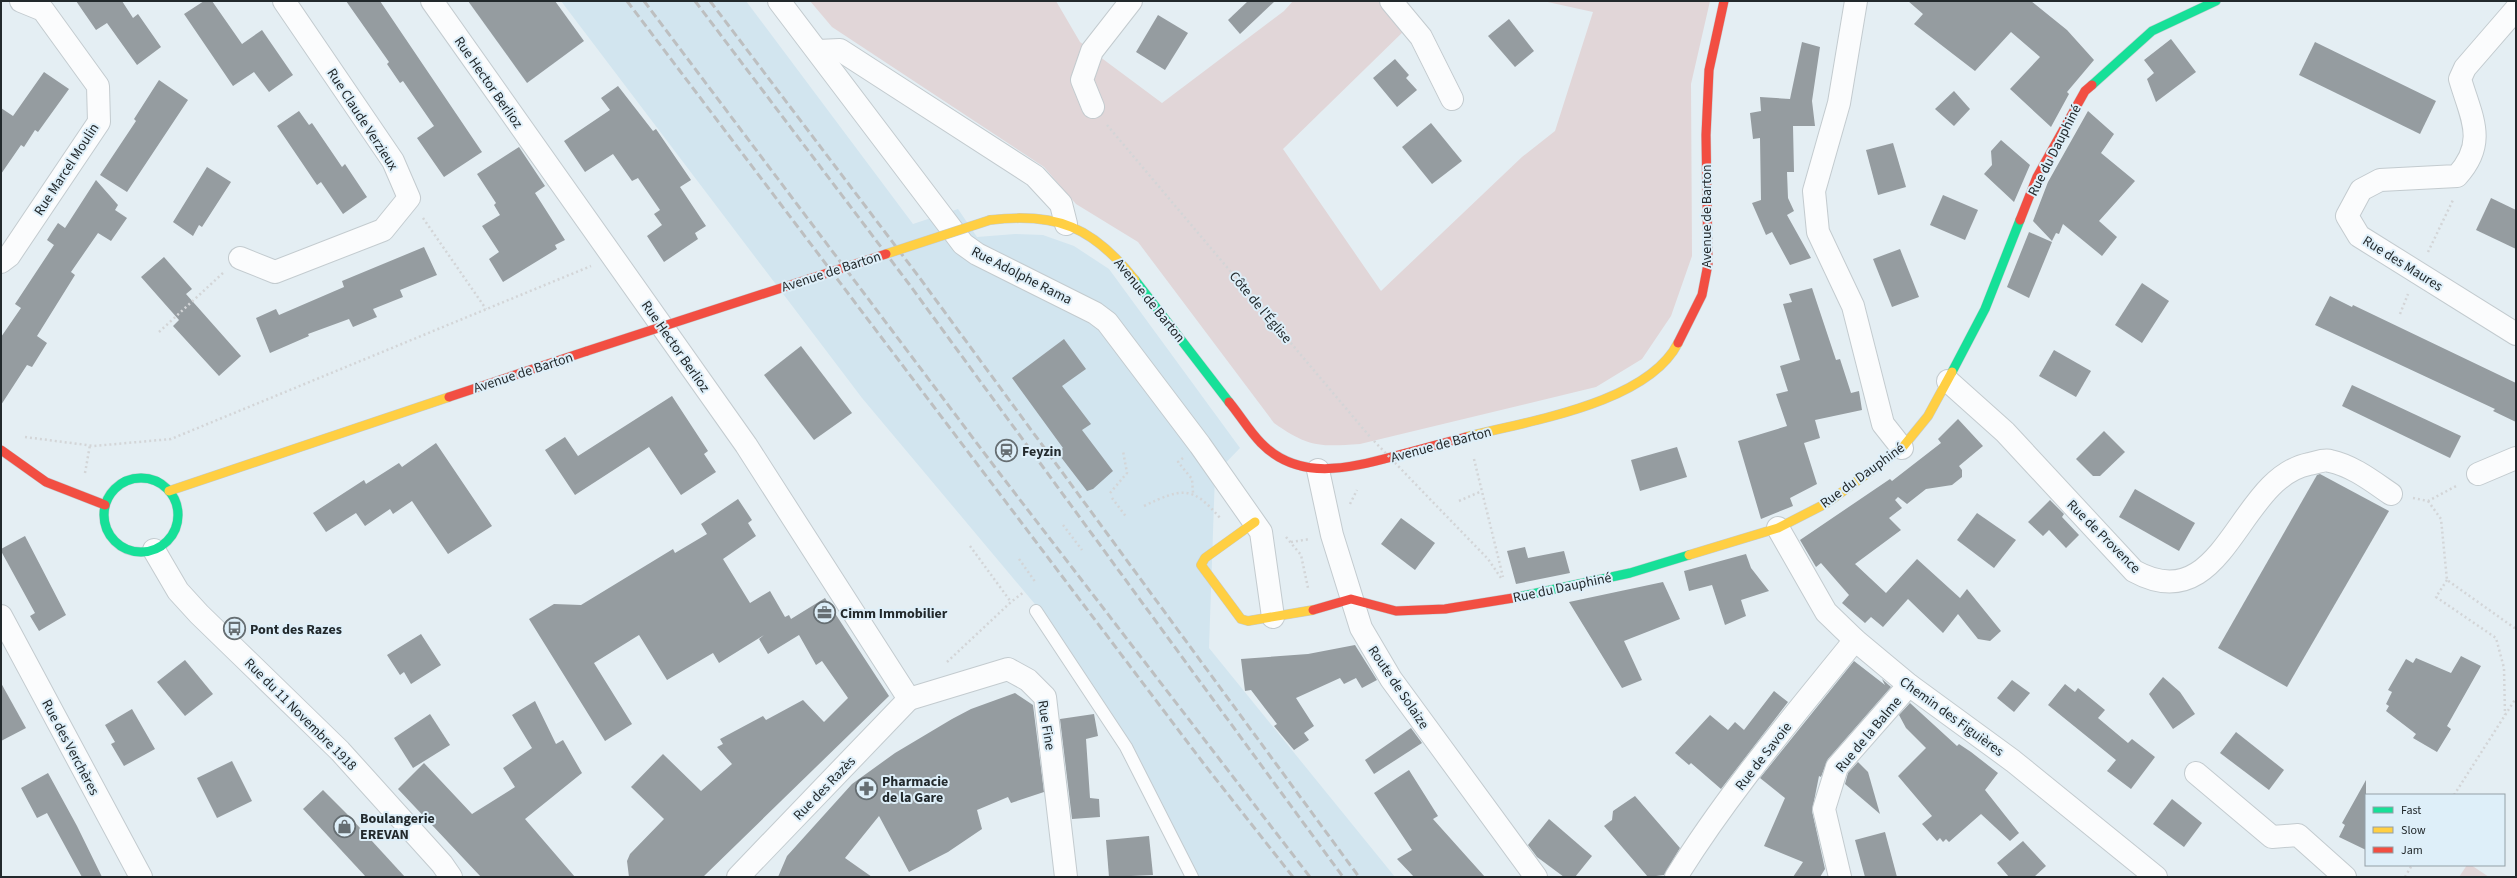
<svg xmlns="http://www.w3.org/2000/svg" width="2517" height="878" viewBox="0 0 2517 878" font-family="'Source Sans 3',sans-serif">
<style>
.built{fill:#d2e5ef}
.green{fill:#e1d6d8}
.building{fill:#959ca0}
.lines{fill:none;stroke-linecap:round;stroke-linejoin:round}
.lane-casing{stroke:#c3cbcf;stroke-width:14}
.street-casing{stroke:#c3cbcf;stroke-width:24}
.fast-casing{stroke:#c3cbcf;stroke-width:10}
.slow-casing{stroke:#c3cbcf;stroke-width:10}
.jam-casing{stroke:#c3cbcf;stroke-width:10}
.path{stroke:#d3d5d7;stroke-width:2.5;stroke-dasharray:2 3;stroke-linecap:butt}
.lane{stroke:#fbfcfd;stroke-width:12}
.street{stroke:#fbfcfd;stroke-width:22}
.fast{stroke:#16e098;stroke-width:9}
.slow{stroke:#ffcf43;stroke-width:9}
.jam{stroke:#f24e42;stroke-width:9}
.rail{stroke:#bdbfc0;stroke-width:3;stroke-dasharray:8 4;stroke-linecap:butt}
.slow-bridge-casing{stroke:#c3cbcf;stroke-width:10;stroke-linecap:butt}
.jam-bridge-casing{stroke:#c3cbcf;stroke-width:10;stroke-linecap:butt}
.path-bridge{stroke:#d3d5d7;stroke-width:2.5;stroke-dasharray:2 3;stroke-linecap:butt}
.slow-bridge{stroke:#ffcf43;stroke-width:9}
.jam-bridge{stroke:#f24e42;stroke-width:9}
.labels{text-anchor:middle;stroke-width:4;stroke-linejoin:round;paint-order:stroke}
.street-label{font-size:14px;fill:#22292c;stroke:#deeff9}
.poi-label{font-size:14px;font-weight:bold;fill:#22292c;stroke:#deeff9;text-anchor:start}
</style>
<rect width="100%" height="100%" fill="#e4eef3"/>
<polygon class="built" points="561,1 746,1 913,224 958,209 977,237 1015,234 1043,235 1074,246 1109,269 1240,448 1215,474 1209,648 1395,877 1196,877 1055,628 862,398"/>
<g class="green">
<path d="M810,1h246l24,41 82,61 122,-92 9,-10h93l22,26 -125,122 98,142 141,-134 33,-26 38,-119 -50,-11h167l-19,83 1,172 -21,60 -29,43 -46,28 -236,57c-41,3 -52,3 -86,-21l-136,-181 -62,-38 -32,-37 -212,-140z"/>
<polygon points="2467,865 2471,865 2489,877 2459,877"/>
</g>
<g class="building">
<polygon points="76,1 122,1 133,18 138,14 161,47 137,65 107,23 96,30"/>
<polygon points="204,1 212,1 242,44 262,30 293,75 269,92 254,72 233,86 184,14"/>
<polygon points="346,1 380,1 482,152 444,177 417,138 434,126 403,81 400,83 387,64 389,62"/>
<polygon points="468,1 555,1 584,41 527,83"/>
<polygon points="1248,1 1275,1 1240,34 1228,20"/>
<polygon points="1908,1 2031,1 2067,30 2094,60 2067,92 2069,94 2051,127 2010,89 2040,57 2011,32 1975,71 1914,24 1923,14"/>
<polygon points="1158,15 1188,33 1165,70 1136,52"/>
<polygon points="1509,19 1534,51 1515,67 1488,36"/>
<polygon points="2171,39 2196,72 2156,102 2147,79 2154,73 2144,60"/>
<polygon points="1802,42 1820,47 1812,101 1815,126 1793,126 1794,172 1787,172 1788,198 1794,211 1787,215 1811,258 1790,265 1772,232 1766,235 1752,203 1761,200 1760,138 1753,139 1750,113 1761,111 1760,97 1790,99"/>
<polygon points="2315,42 2436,101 2420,134 2299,75"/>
<polygon points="1395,59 1409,75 1406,78 1417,90 1397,107 1373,78"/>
<polygon points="44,72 69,89 38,132 35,130 24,147 21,145 1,174 1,108 13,116"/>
<polygon points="159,80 188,100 127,192 100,175 136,121 134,119"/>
<polygon points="618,86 653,131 656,129 691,180 680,187 706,226 695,233 698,239 664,262 647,236 662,225 654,214 660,210 638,178 632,181 613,154 585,172 564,141 610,110 601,98"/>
<polygon points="1954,91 1970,109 1954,126 1935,109"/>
<polygon points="299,111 309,125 312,123 342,167 345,164 367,197 343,214 321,182 317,185 277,126"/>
<polygon points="2088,111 2114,134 2101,153 2135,181 2099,221 2117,237 2102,256 2063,224 2059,234 2056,233 2052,241 2033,221 2048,182"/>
<polygon points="1431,123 1462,161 1432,184 1402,147"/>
<polygon points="2001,140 2030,165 2014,202 1984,174 1992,165 1991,151"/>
<polygon points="1893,143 1906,187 1878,195 1866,150"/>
<polygon points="519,147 545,186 535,193 565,240 555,245 557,249 503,282 489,259 499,252 482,226 500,215 494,205 496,203 477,174"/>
<polygon points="207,167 231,182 202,227 199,225 193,236 173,222"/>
<polygon points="96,180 118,205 115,210 127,218 111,241 98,233 71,272 75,275 37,336 47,343 32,367 27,365 1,405 1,337 21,308 15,304 54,245 47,240 52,232 58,223 65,228"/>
<polygon points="1943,195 1978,210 1965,240 1930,225"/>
<polygon points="2491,198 2516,210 2516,249 2476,230"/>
<polygon points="2029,232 2052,242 2029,298 2007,287"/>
<polygon points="424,247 437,275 400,290 403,297 373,309 377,317 353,327 349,319 308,334 309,336 270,353 256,318 276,309 279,315 344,287 342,281"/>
<polygon points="1900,249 1919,297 1892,307 1873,259"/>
<polygon points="164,257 192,289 186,294 241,356 219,376 173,326 179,320 141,277"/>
<polygon points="2142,283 2169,301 2142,343 2115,325"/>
<polygon points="1812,288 1836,360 1840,359 1851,393 1859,391 1862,410 1815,420 1820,438 1804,443 1817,484 1790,498 1793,506 1761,519 1738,441 1787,426 1776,394 1788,391 1780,366 1800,360 1783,304 1792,302 1789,294"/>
<polygon points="2330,296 2352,307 2353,305 2516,383 2516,422 2493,411 2495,409 2315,325"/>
<polygon points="1064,339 1086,369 1062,386 1091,424 1082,430 1113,471 1093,489 1087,491 1057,452 1063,448 1012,378"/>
<polygon points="801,346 852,413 814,440 764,375"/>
<polygon points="2054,350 2091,371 2076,397 2039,376"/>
<polygon points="2352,385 2461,436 2450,458 2342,406"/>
<polygon points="672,396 708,451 704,454 716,472 681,495 649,447 575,495 545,450 565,437 578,456"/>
<polygon points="1958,419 1983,446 1959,466 1962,470 1962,477 1952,485 1926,489 1907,504 1898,497 1895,500 1902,508 1889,518 1901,530 1855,564 1886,593 1917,559 1960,598 1967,589 2001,631 1990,641 1978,639 1958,614 1943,633 1908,599 1883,627 1871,617 1865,623 1842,603 1849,595 1821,563 1816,567 1800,540 1890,479 1892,481 1941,443 1938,439"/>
<polygon points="2104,431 2125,452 2100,476 2093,476 2076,459"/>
<polygon points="436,443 492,526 448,554 412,501 393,514 390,509 365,526 356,513 326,532 313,513 364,480 366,484 399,463 402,467"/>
<polygon points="1677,447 1687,477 1640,491 1631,460"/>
<polygon points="2320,474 2389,511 2287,687 2218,648 2317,475"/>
<polygon points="2135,489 2195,523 2179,551 2119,517"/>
<polygon points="738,499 752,520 748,523 756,536 723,559 750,603 770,591 785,617 789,615 791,619 825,598 889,696 703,877 629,877 627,861 630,854 664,819 631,787 663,754 701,791 732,764 717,747 723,744 720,739 763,716 766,720 803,700 824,722 848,698 822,661 816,665 799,635 768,654 759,639 764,635 719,663 713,653 667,680 639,635 594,663 632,724 605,741 529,619 554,604 581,605 673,549 675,553 707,534 701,524"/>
<polygon points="2050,500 2064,514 2062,517 2079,535 2066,548 2049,530 2043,536 2028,522"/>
<polygon points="1977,513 2016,540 1994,568 1957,540"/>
<polygon points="1401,518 1435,543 1415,570 1381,544"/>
<polygon points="25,536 66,615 39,631 30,616 35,613 1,551 1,549"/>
<polygon points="1525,547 1528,558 1564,551 1570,573 1516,584 1507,551"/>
<polygon points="1746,554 1751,568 1769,591 1741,600 1746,616 1725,625 1712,585 1689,591 1684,571"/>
<polygon points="1663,582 1680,619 1624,641 1642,680 1622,688 1569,602"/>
<polygon points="421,634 441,665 411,684 404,672 400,675 387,655"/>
<polygon points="1355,645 1377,680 1362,688 1356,678 1344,684 1340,678 1296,698 1314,726 1304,733 1309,740 1294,750 1274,726 1277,724 1251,690 1245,691 1241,659 1308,654"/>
<polygon points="2461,656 2481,666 2447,726 2451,729 2437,752 2413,738 2416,734 2386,711 2389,706 2386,704 2392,692 2388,690 2406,659 2413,663 2416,658 2451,673"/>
<polygon points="185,660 213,694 185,716 157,682"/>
<polygon points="1854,661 1885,685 1882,679 1891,687 1828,759 1821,777 1819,776 1812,811 1825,869 1820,877 1793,877 1803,862 1764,846 1785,798 1760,778"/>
<polygon points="2163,677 2180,692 2195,714 2173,729 2149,694"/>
<polygon points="2012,680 2030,693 2014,712 1997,698"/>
<polygon points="1,683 26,728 1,741"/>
<polygon points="2065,684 2075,692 2078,688 2105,710 2098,718 2128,743 2132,739 2155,757 2131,789 2107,771 2116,760 2048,705"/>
<polygon points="1774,691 1788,702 1721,789 1691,763 1689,765 1675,753 1710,715 1728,730 1735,722 1744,730"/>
<polygon points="1015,693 1033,705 1044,792 1011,803 1008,797 977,810 982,829 948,852 909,872 879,816 845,858 872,877 778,877 787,856 852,784 895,753 952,719 971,709"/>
<polygon points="535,701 556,744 563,740 582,773 525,819 575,877 481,877 398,789 424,763 472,814 515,787 503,768 532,748 512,715"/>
<polygon points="1910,703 1957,746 1959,744 1971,752 1998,773 1985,790 2019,833 2010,841 1981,814 1949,842 1946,839 1943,842 1940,838 1937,841 1922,824 1932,816 1898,776 1926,748 1906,728 1899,715"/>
<polygon points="132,709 155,749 124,766 111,744 115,742 105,725"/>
<polygon points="430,714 450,745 413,768 394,738"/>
<polygon points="1094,714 1098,736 1086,739 1090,798 1099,799 1100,817 1072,819 1060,719"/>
<polygon points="1411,728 1422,743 1374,774 1365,760"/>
<polygon points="2236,732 2284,770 2269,790 2220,753"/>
<polygon points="232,761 252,801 217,818 197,778"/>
<polygon points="1858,762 1868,772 1880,814 1845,784 1848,773"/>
<polygon points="1409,770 1438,816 1433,819 1485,877 1414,877 1397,859 1412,850 1374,793"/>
<polygon points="48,773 77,826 102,877 82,877 47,813 37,818 21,788"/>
<polygon points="2366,780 2366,850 2339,837 2345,825 2342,823"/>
<polygon points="323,790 349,816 405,877 366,877 303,809"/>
<polygon points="1635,796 1680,848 1664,875 1648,877 1604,826 1612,820 1613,811"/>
<polygon points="2172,799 2202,823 2184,847 2153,824"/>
<polygon points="1549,819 1592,856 1575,877 1564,877 1537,857 1528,845"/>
<polygon points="1885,832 1897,877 1865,877 1855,840"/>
<polygon points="1149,836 1153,875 1109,877 1106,840"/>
<polygon points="2023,841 2046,866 2034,877 2009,877 1997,863"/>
</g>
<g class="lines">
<defs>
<polyline id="lane" points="1036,611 1126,747 1192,877"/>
<g id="street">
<polyline points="432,1 746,445 909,699"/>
<polyline points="779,1 963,244 977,254 1095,313 1107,322 1200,445 1261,532 1273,617"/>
<polyline points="1391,1 1421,37 1452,99"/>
<polyline points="1856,1 1839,103 1814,191 1818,232 1853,306 1883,424 1902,448"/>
<path d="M2516,9l-51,59 -5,11c11,38 28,63 -3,97l-77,4 -19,10 -14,26 12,20 157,98"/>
<polyline points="818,51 840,50 1035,176 1061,204 1066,224"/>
<polyline points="1093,107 1082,80 1092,51 1131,1"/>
<polyline points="240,258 275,272 383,230 409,198 393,161 284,1"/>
<polyline points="1,262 9,256 99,122 98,86 43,10 21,1"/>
<path d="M1948,381l57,51 129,139c91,50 103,-93 175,-107 6,-1 15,-5 21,-3 23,5 42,20 61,33"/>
<polyline points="1318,470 1332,535 1361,628 1391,679 1536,877"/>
<polyline points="2478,474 2516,458"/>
<polyline points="1778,528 1826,612 1855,640 1909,685 2013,761 2156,877"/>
<polyline points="154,550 178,591 199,614 340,751 442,864 451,877"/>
<polyline points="1,616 141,877"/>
<polyline points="909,699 1008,669 1028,680 1045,697 1066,877"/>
<polyline points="2196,773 2272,837 2298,835 2345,877"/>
<polyline points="738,877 909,699"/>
<path d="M1676,877c52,-84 117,-160 179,-237"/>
<polyline points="1840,877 1824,809 1837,767 1909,685"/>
</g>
<g id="fast">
<polyline points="2092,85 2152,31 2216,1"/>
<polyline points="1135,280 1229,402"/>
<polyline points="1952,372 1985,309 2020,220"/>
<circle cx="141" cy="515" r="37"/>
<polyline points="1513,598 1630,573 1689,555"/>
</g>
<g id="slow">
<path d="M990,220c67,-8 103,7 145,60"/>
<path d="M1466,437c61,-16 181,-33 212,-94"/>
<polyline points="169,491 449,397"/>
<polyline points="1255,522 1205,558 1201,565 1241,619 1248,621 1313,610"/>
<polyline points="1689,555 1778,528 1827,503 1902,448 1928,416 1952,372"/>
</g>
<g id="jam">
<polyline points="2020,220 2037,177 2085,91 2092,85"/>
<polyline points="1678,343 1702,295 1708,264 1706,135 1709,70 1724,1"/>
<polyline points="449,397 587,351"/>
<path d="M1229,402c11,13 20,29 32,41 38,39 89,25 134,13 24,-6 48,-13 71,-19"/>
<polyline points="1,450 46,482 105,505"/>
<polyline points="1313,610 1351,599 1396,611 1445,609 1513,598"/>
</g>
</defs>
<use href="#lane" class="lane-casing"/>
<use href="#street" class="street-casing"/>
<use href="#fast" class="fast-casing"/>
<use href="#slow" class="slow-casing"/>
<use href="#jam" class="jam-casing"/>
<g class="path">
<polyline points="1107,125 1371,438"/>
<polyline points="423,218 486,309"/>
<polyline points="2428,252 2453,200"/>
<polyline points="2400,314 2408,294"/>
<polyline points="159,332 223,273"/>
<polyline points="25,437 94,446 171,439 591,266"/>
<polyline points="1183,458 1178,462 1192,479 1193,493"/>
<polyline points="1474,459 1503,577"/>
<polyline points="85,473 90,445"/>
<polyline points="1110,493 1127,473 1123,451"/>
<polyline points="1426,495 1488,559 1501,578"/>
<polyline points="1112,498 1127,518"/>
<polyline points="2413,498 2428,501 2458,485"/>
<polyline points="1459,501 1482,491"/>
<polyline points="2428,501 2441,519 2447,580 2516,629"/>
<polyline points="1350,504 1357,490"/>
<path d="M1144,506c38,-18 48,-21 76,12"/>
<polyline points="1063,525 1082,550"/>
<polyline points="1286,537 1301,555 1308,588"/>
<polyline points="1291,542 1310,539"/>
<polyline points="970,546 1011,602"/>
<polyline points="1019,559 1036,583"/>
<polyline points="2447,580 2436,597 2496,638 2504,668 2505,715"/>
<polyline points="947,662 1011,602 1024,592"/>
<polyline points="2454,795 2516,698"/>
<polyline points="2405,877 2412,865"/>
</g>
<use href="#lane" class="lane"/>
<use href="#street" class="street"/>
<use href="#fast" class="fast"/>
<use href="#slow" class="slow"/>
<use href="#jam" class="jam"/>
<g class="rail">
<polyline points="627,1 1204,764 1293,877"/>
<polyline points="644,1 994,466 1310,877"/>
<polyline points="695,1 909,284 1343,877"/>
<polyline points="710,1 919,277 1359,877"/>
</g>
<defs>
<polyline id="slow-bridge" points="886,254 990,220"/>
<polyline id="jam-bridge" points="587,351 886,254"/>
</defs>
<use href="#slow-bridge" class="slow-bridge-casing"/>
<use href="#jam-bridge" class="jam-bridge-casing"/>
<polyline class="path-bridge" points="1374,441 1426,495"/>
<use href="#slow-bridge" class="slow-bridge"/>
<use href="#jam-bridge" class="jam-bridge"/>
</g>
<defs>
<symbol id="station-ring" viewBox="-11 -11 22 22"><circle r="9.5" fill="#deeff9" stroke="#666e72" stroke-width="1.5"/><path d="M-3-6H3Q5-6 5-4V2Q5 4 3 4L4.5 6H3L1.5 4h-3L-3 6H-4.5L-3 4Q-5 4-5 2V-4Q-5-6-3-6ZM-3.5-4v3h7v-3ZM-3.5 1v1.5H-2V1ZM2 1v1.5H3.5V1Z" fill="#666e72"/></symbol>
<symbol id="office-ring" viewBox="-11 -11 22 22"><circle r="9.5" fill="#deeff9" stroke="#666e72" stroke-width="1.5"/><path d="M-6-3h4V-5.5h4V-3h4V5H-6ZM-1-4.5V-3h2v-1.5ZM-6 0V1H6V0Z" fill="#666e72"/></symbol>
<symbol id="bus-ring" viewBox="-11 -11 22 22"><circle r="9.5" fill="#deeff9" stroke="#666e72" stroke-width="1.5"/><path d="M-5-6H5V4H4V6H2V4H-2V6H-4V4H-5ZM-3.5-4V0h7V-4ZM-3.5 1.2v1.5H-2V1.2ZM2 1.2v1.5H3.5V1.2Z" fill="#666e72"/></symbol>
<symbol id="pharmacy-ring" viewBox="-11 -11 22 22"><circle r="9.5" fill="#deeff9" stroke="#666e72" stroke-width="1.5"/><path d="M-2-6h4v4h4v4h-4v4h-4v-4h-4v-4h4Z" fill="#666e72"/></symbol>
<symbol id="shop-ring" viewBox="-11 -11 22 22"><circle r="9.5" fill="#deeff9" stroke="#666e72" stroke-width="1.5"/><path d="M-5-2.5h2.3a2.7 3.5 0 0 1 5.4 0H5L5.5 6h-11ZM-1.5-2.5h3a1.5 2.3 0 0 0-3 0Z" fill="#666e72"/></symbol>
</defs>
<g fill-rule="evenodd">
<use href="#station-ring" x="994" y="438" width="25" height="25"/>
<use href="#office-ring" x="812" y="600" width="25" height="25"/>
<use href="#bus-ring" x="222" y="616" width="25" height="25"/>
<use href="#pharmacy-ring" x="854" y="776" width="25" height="25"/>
<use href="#shop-ring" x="332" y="814" width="25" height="25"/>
</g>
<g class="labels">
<g class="street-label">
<text transform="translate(489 82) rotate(55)" y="5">Rue Hector Berlioz</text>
<text transform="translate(363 119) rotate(57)" y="5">Rue Claude Verzieux</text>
<text transform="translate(2054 150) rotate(-63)" y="5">Rue du Dauphiné</text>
<text transform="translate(66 169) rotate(-57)" y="5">Rue Marcel Moulin</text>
<text transform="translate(1706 216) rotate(-90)" y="5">Avenue de Barton</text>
<text transform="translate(2403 263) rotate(32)" y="5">Rue des Maures</text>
<text transform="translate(831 271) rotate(-18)" y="5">Avenue de Barton</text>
<text transform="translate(1022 275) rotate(27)" y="5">Rue Adolphe Rama</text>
<text transform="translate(1150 300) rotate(51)" y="5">Avenue de Barton</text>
<text transform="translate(1261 307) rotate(50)" y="5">Côte de l'Église</text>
<text transform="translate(676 346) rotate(55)" y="5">Rue Hector Berlioz</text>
<text transform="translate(523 372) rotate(-18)" y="5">Avenue de Barton</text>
<text transform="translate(1441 444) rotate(-15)" y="5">Avenue de Barton</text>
<text transform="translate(1862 475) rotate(-36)" y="5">Rue du Dauphiné</text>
<text transform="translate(2104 536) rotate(45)" y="5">Rue de Provence</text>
<text transform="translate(1562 587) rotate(-12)" y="5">Rue du Dauphiné</text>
<text transform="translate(1399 687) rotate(56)" y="5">Route de Solaize</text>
<text transform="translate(301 714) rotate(45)" y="5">Rue du 11 Novembre 1918</text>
<text transform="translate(1952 716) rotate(36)" y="5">Chemin des Figuières</text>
<text transform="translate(1047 725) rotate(81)" y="5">Rue Fine</text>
<text transform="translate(1868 734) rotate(-50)" y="5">Rue de la Balme</text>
<text transform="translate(71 747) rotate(62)" y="5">Rue des Verchères</text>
<text transform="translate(1763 756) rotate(-52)" y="5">Rue de Savoie</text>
<text transform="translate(824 788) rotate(-46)" y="5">Rue des Razès</text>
</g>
<g class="poi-label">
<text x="1022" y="456">Feyzin</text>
<text x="840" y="618">Cimm Immobilier</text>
<text x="250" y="634">Pont des Razes</text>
<text x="882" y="786">Pharmacie<tspan x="882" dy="16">de la Gare</tspan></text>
<text x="360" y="823">Boulangerie<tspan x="360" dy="16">EREVAN</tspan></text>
</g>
</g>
<rect width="2517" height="878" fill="none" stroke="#22292c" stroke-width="4"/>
<rect x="2365" y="794" width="140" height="72" fill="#deeff9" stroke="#93a0a7"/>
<rect x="2373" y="807" width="20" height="6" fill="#16e098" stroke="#93a0a7"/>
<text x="2401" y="814" font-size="12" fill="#22292c">Fast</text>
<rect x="2373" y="827" width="20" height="6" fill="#ffcf43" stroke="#93a0a7"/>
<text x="2401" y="834" font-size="12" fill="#22292c">Slow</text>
<rect x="2373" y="847" width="20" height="6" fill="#f24e42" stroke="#93a0a7"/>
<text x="2401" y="854" font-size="12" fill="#22292c">Jam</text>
</svg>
